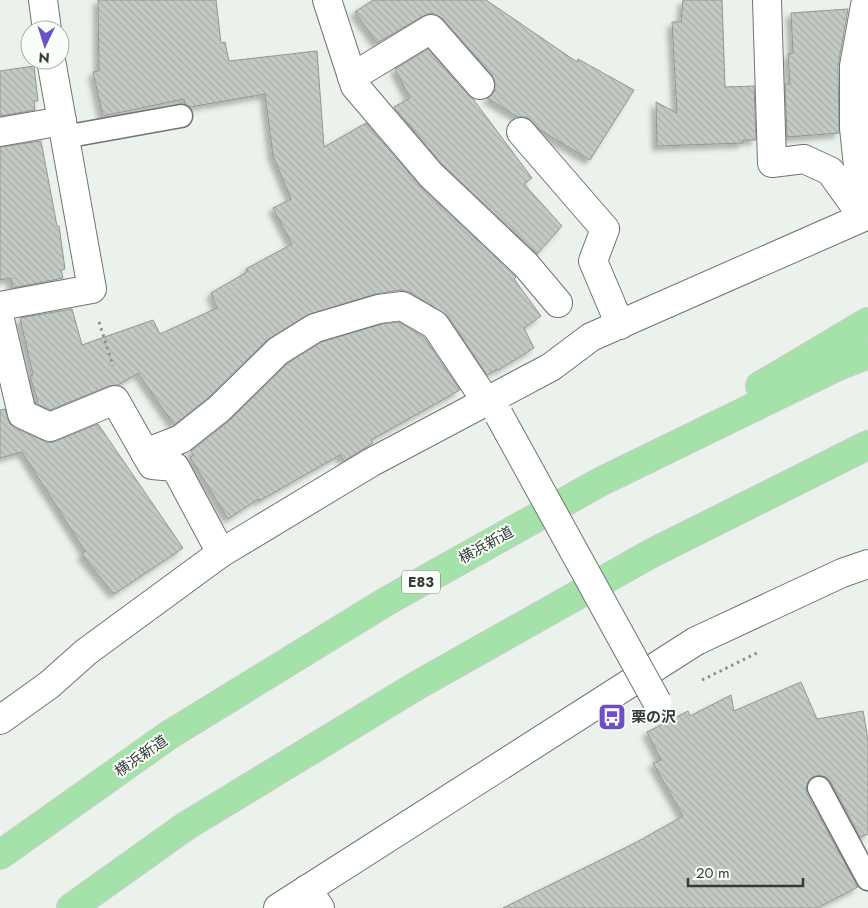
<svg xmlns="http://www.w3.org/2000/svg" width="868" height="908" viewBox="0 0 868 908" font-family="Jost,'Noto Sans JP',sans-serif">
<style>
.building{fill:url(#building-back-hatch);stroke:#919791;filter:url(#shadow)}
.lines{fill:none;stroke-linecap:round;stroke-linejoin:round}
.service-casing{stroke:#6f756f;stroke-width:25}
.minor-casing{stroke:#6f756f;stroke-width:30}
.tertiary-casing{stroke:#6f756f;stroke-width:30}
.trunk-casing{stroke:#cbcccb;stroke-width:30}
.path{stroke:#8c908c;stroke-width:3;stroke-dasharray:2.5 4;stroke-linecap:butt}
.service{stroke:#fff;stroke-width:22}
.minor{stroke:#fff;stroke-width:28}
.tertiary{stroke:#fff;stroke-width:28}
.trunk{stroke:#a4e2aa;stroke-width:28}
.pedestrian-bridge-casing{stroke:#6f756f;stroke-width:30;stroke-linecap:butt}
.pedestrian-bridge{stroke:#fff;stroke-width:28}
.labels{text-anchor:middle;stroke-width:4;stroke-linejoin:round;paint-order:stroke}
.shield{fill:#f8fff8;stroke:#717572;stroke-width:1}
.shield-label{font-size:14px;font-weight:bold;fill:#373a38}
.street-label{font-size:15px;fill:#373a38;stroke:#f8fff8}
.poi-label{font-size:15px;font-weight:bold;fill:#373a38;stroke:#f8fff8;text-anchor:start}
</style>
<defs>
<pattern id="building-back-hatch" width="6" height="6" patternUnits="userSpaceOnUse" patternTransform="scale(1.25)"><rect width="6" height="6" fill="#c3cac4"/><path d="M-1 5l2 2M0 0l6 6M5-1l2 2" fill="none" stroke="#a8aea9"/></pattern>
<filter id="shadow"><feDropShadow dx="-4.5" dy="4.5" stdDeviation="2.5" flood-color="#0004"/></filter>
</defs>
<rect width="100%" height="100%" fill="#ebf1eb"/>
<g class="building">
<polygon points="98,0 216,0 221,43 225,42 229,61 317,51 324,147 366,123 420,186 516,277 514,279 541,316 524,328 534,348 498,370 497,369 487,375 448,316 410,292 400,290 375,294 307,315 267,340 209,397 174,425 138,373 118,385 109,386 50,410 35,403 38,402 30,376 33,375 20,318 72,309 82,345 153,320 160,334 217,308 211,293 247,272 246,269 292,244 273,208 291,199 273,156 265,94 190,107 185,104 184,99 103,116 93,72 99,71"/>
<polygon points="373,0 486,0 577,62 578,59 634,90 590,160 540,130 527,117 518,117 487,98 491,96 495,90 495,82 492,75 443,19 437,15 430,13 423,16 377,43 355,12"/>
<polygon points="683,0 722,0 725,87 754,86 756,140 743,140 743,143 657,146 656,102 677,113 672,22 681,22"/>
<polygon points="848,9 838,66 839,133 787,137 785,84 790,84 788,54 793,53 791,13"/>
<polygon points="428,49 468,95 473,99 532,178 524,184 562,226 537,254 442,164 394,107 410,98 395,69"/>
<polygon points="34,66 38,101 34,101 35,110 0,116 0,71"/>
<polygon points="41,141 57,226 59,226 65,269 61,270 63,278 13,288 11,278 0,280 0,147"/>
<polygon points="399,322 424,337 460,390 371,440 373,443 344,461 340,455 259,501 258,499 228,519 190,457 194,455 191,451 230,420 288,363 321,342 382,324"/>
<polygon points="5,409 10,424 15,428 49,443 56,441 98,424 183,548 114,594 82,555 85,551 22,452 0,458 0,410"/>
<polygon points="801,682 817,719 863,711 868,739 868,834 860,837 831,782 826,777 819,775 812,777 808,782 806,788 807,794 858,887 817,908 503,908 637,842 683,816 653,763 661,760 647,732 688,711 690,716 731,695 734,711"/>
</g>
<g class="lines">
<defs>
<g id="service">
<polyline points="64,137 181,116"/>
<polyline points="819,788 868,879"/>
</g>
<g id="minor">
<polyline points="43,0 47,30"/>
<polyline points="327,0 355,86 431,175 526,265 558,303"/>
<polyline points="767,0 772,163 804,159 830,171 863,217"/>
<polyline points="352,77 431,29 480,85"/>
<polyline points="0,132 62,121"/>
<polyline points="521,132 605,229 593,261 620,325"/>
<polyline points="863,214 854,128 854,66 866,0"/>
<polyline points="0,306 92,289 51,60"/>
<polyline points="0,320 22,414 50,427 115,400 152,465 175,467 221,553"/>
<polyline points="145,453 181,439 219,409 278,351 315,328 379,309 402,306 435,325 486,401"/>
<polyline points="0,720 49,685 86,652 221,553 372,462 551,367 591,337 868,215"/>
<polyline points="307,889 320,908"/>
</g>
<polyline id="tertiary" points="278,908 696,641 842,573 868,564"/>
<g id="trunk">
<polyline points="760,386 868,322"/>
<polyline points="0,855 169,735 387,601 600,482 838,366 868,354"/>
<polyline points="71,908 186,826 416,686 652,553 868,445"/>
</g>
</defs>
<use href="#service" class="service-casing"/>
<use href="#minor" class="minor-casing"/>
<use href="#tertiary" class="tertiary-casing"/>
<use href="#trunk" class="trunk-casing"/>
<g class="path">
<polyline points="99,322 113,366"/>
<polyline points="702,680 759,652"/>
</g>
<use href="#service" class="service"/>
<use href="#minor" class="minor"/>
<use href="#tertiary" class="tertiary"/>
<use href="#trunk" class="trunk"/>
<defs>
<polyline id="pedestrian-bridge" points="499,415 657,702"/>
</defs>
<use href="#pedestrian-bridge" class="pedestrian-bridge-casing"/>
<use href="#pedestrian-bridge" class="pedestrian-bridge"/>
</g>
<defs>
<symbol id="bus-square" viewBox="-11 -11 22 22"><rect x="-9" y="-9" width="18" height="18" rx="4" fill="#6f4fc8" stroke="#f8fff8"/><path d="M-5-6H5V4H4V6H2V4H-2V6H-4V4H-5ZM-3.5-4V0h7V-4ZM-3.5 1.2v1.5H-2V1.2ZM2 1.2v1.5H3.5V1.2Z" fill="#fff"/></symbol>
</defs>
<g fill-rule="evenodd">
<use href="#bus-square" x="596" y="701" width="32" height="32"/>
</g>
<g class="labels">
<rect class="shield" x="402" y="570.5" width="38" height="23" rx="4"/>
<g class="shield-label">
<text x="421" y="587">E83</text>
</g>
<g class="street-label">
<text transform="translate(486 545) rotate(-29)" y="5">横浜新道</text>
<text transform="translate(141 756) rotate(-35)" y="5">横浜新道</text>
</g>
<g class="poi-label">
<text x="631" y="722">栗の沢</text>
</g>
</g>
<g transform="translate(45 45) rotate(184)"><circle r="24" fill="#f8fff8" stroke="#abb0ab"/>
<path d="M0-4L9 19L0 12L-9 19Z" fill="#6f4fc8"/>
<text y="-8" font-size="14" font-weight="bold" text-anchor="middle" fill="#373a38">N</text>
</g>
<path d="M688 878v8h115v-8" fill="none" stroke="#373a38" stroke-width="2.5"/>
<text x="696" y="878" font-size="15" fill="#373a38" stroke="#f8fff8" stroke-width="4" paint-order="stroke">20 m</text>
</svg>
